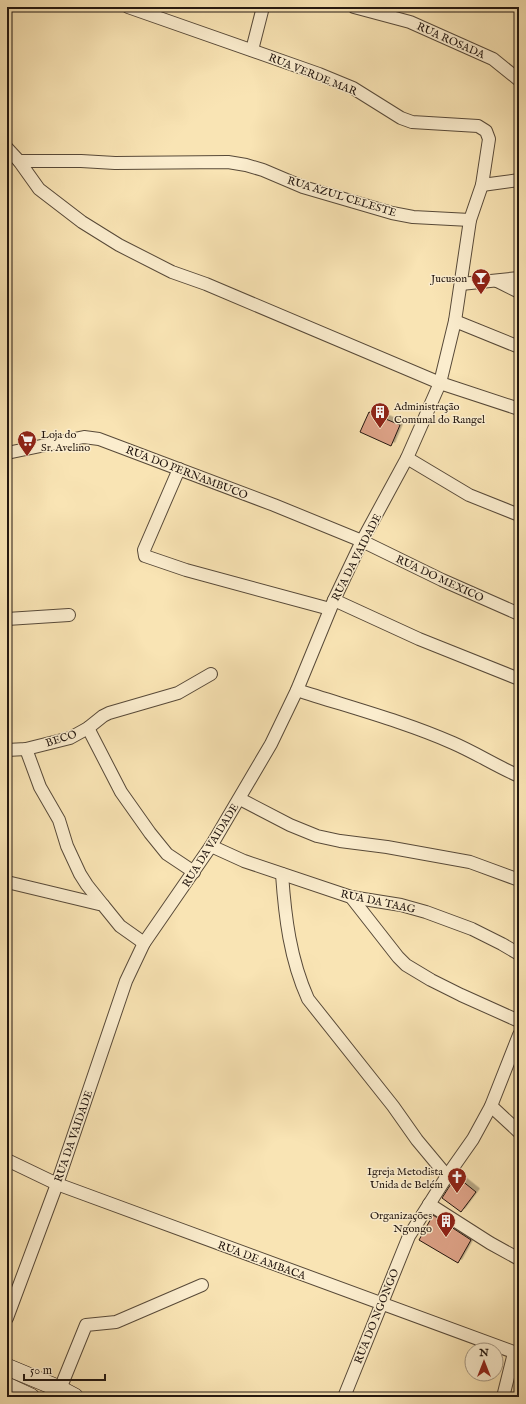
<svg xmlns="http://www.w3.org/2000/svg" width="526" height="1404" viewBox="0 0 526 1404" font-family="'IM FELL English',serif">
<style>
.building{fill:#dea388;stroke:#231710;filter:url(#shadow)}
.lines{fill:none;stroke-linecap:round;stroke-linejoin:round}
.street-casing{stroke:#584a39;stroke-width:14}
.secondary-casing{stroke:#231710;stroke-width:18}
.street{stroke:#fbedce;stroke-width:12}
.secondary{stroke:#fbedce;stroke-width:17}
.labels{text-anchor:middle;stroke-width:3;stroke-linejoin:round;paint-order:stroke}
.street-label{font-size:11px;fill:#231710;stroke:#fbedce}
.poi-label{font-size:11px;fill:#231710;stroke:#fbedce;text-anchor:end}
</style>
<defs>
<filter id="shadow"><feDropShadow dx="3.5" dy="-3.5" stdDeviation="0" flood-color="#0004"/></filter>
</defs>
<rect width="100%" height="100%" fill="#f9e4b4"/>
<filter id="stains"><feTurbulence type="fractalNoise" baseFrequency=".005" numOctaves="4"/><feColorMatrix values="0 0 0 0 .2 0 0 0 0 .09 0 0 0 0 .02 0 0 0 .5 -.17"/></filter>
<radialGradient id="worn" r=".72"><stop offset=".6" stop-color="#630" stop-opacity="0"/><stop offset="1" stop-color="#630" stop-opacity=".3"/></radialGradient>
<g class="building">
<polygon points="369,412 400,425 391,446 360,432"/>
<polygon points="456,1176 476,1192 461,1212 442,1198"/>
<polygon points="433,1215 471,1240 458,1263 419,1240"/>
</g>
<g class="lines">
<defs>
<g id="street">
<polyline points="354,7 410,22 493,59 519,80"/>
<polyline points="252,50 263,7"/>
<polyline points="7,148 19,161 39,189 82,222 119,245 172,272 206,284 440,383 519,409"/>
<polyline points="19,161 81,161 115,163 228,162 246,165 263,170 303,187 392,213 413,217 470,220"/>
<polyline points="482,185 519,180"/>
<polyline points="497,281 519,292"/>
<polyline points="461,284 519,278"/>
<polyline points="455,321 519,347"/>
<polyline points="7,453 84,437 99,439 274,505 362,541 442,580 519,614"/>
<polyline points="407,458 469,495 519,515"/>
<polyline points="179,469 144,550 145,556 186,570 330,609"/>
<polyline points="334,600 419,639 519,679"/>
<polyline points="7,619 69,615"/>
<path d="M297,690c52,17 106,31 156,53 23,10 43,23 66,33"/>
<polyline points="88,728 121,792 150,833 167,854 194,872"/>
<polyline points="26,749 40,787 59,820 67,846 80,874 87,885 103,905"/>
<polyline points="7,750 26,749 70,738 88,728 103,716 109,713 178,693 211,674"/>
<polyline points="240,799 290,825 317,836 340,841 387,847 470,862 519,880"/>
<polyline points="211,846 244,861 351,897 401,905 426,912 472,929 502,944 519,954"/>
<path d="M282,874c3,43 8,85 26,125l85,107 24,34 30,36"/>
<polyline points="7,882 103,905 120,926 144,943"/>
<polyline points="351,897 398,957 406,965 431,980 461,995 519,1021"/>
<polyline points="491,1106 519,1132"/>
<polyline points="7,1160 57,1184 519,1354"/>
<polyline points="429,1204 490,1243 519,1259"/>
<polyline points="7,1318 57,1184 126,981 144,943 211,846 271,744 297,690 334,600 362,541 407,458 440,383 455,321 470,220 482,185 489,139 486,131 478,126 412,122 401,118 353,88 319,74 128,7"/>
<polyline points="60,1389 86,1325 116,1322 202,1285"/>
<polyline points="344,1397 409,1236 447,1176 473,1139 491,1106 519,1035"/>
<polyline points="503,1397 514,1353"/>
</g>
<g id="secondary">
<polyline points="7,1367 60,1389 75,1397"/>
<polyline points="7,1386 31,1397"/>
</g>
</defs>
<use href="#street" class="street-casing"/>
<use href="#secondary" class="secondary-casing"/>
<use href="#street" class="street"/>
<use href="#secondary" class="secondary"/>
</g>
<defs>
<symbol id="bar-pin" viewBox="-11 -11 22 30"><path d="M0 17L-7.5 6A9.5 9.5 0 1 1 7.5 6Z" fill="#8f2418" stroke="#fbedce"/><path d="M-6-5H6L.8 .8V4.5H3.5V6h-7V4.5H-.8V.8Z" fill="#fff"/></symbol>
<symbol id="building-pin" viewBox="-11 -11 22 30"><path d="M0 17L-7.5 6A9.5 9.5 0 1 1 7.5 6Z" fill="#8f2418" stroke="#fbedce"/><path d="M-4-6H4V6H1V3H-1V6H-4ZM-2.5-4.3h1.7v1.8h-1.7ZM.8-4.3h1.7v1.8H.8ZM-2.5-1h1.7V.8h-1.7ZM.8-1h1.7V.8H.8Z" fill="#fff"/></symbol>
<symbol id="supermarket-pin" viewBox="-11 -11 22 30"><path d="M0 17L-7.5 6A9.5 9.5 0 1 1 7.5 6Z" fill="#8f2418" stroke="#fbedce"/><path d="M-6-5.5h2.5l.6 2H6L4.5 2H-2.5L-4.4-4H-6ZM-1.5 3.2a1.3 1.3 0 1 0 .1 0ZM3 3.2a1.3 1.3 0 1 0 .1 0Z" fill="#fff"/></symbol>
<symbol id="church-pin" viewBox="-11 -11 22 30"><path d="M0 17L-7.5 6A9.5 9.5 0 1 1 7.5 6Z" fill="#8f2418" stroke="#fbedce"/><path d="M-1.2-6h2.4v3.5h3.3v2.4h-3.3V6h-2.4V-.1h-3.3v-2.4h3.3Z" fill="#fff"/></symbol>
</defs>
<g fill-rule="evenodd">
<use href="#bar-pin" x="470" y="267" width="22" height="30"/>
<use href="#building-pin" x="369" y="401" width="22" height="30"/>
<use href="#supermarket-pin" x="16" y="429" width="22" height="30"/>
<use href="#church-pin" x="446" y="1166" width="22" height="30"/>
<use href="#building-pin" x="435" y="1210" width="22" height="30"/>
</g>
<g class="labels">
<g class="street-label">
<text transform="translate(451 40) rotate(24)" y="4">RUA ROSADA</text>
<text transform="translate(313 74) rotate(22)" y="4">RUA VERDE MAR</text>
<text transform="translate(342 196) rotate(17)" y="4">RUA AZUL CELESTE</text>
<text transform="translate(187 472) rotate(21)" y="4">RUA DO PERNAMBUCO</text>
<text transform="translate(356 557) rotate(-63)" y="4">RUA DA VAIDADE</text>
<text transform="translate(440 578) rotate(25)" y="4">RUA DO MEXICO</text>
<text transform="translate(61 738) rotate(-18)" y="4">BECO</text>
<text transform="translate(210 845) rotate(-58)" y="4">RUA DA VAIDADE</text>
<text transform="translate(378 901) rotate(12)" y="4">RUA DA TAAG</text>
<text transform="translate(73 1136) rotate(-71)" y="4">RUA DA VAIDADE</text>
<text transform="translate(262 1260) rotate(20)" y="4">RUA DE AMBACA</text>
<text transform="translate(376 1316) rotate(-68)" y="4">RUA DO NGONGO</text>
</g>
<g class="poi-label">
<text x="467" y="282">Jucuson</text>
<text x="394" y="410" text-anchor="start">Administração<tspan x="394" dy="13">Comunal do Rangel</tspan></text>
<text x="41" y="438" text-anchor="start">Loja do<tspan x="41" dy="13">Sr. Avelino</tspan></text>
<text x="443" y="1175">Igreja Metodista<tspan x="443" dy="13">Unida de Belém</tspan></text>
<text x="432" y="1219">Organizações<tspan x="432" dy="13">Ngongo</tspan></text>
</g>
</g>
<rect width="526" height="1404" fill="none" stroke="#f9e4b4" stroke-width="24"/>
<rect x="8" y="8" width="510" height="1388" fill="none" stroke="#231710" stroke-width="2"/>
<rect x="12" y="12" width="502" height="1380" fill="none" stroke="#231710"/>
<g transform="translate(484 1362)"><circle r="19" fill="#fbedce" stroke="#a59782"/>
<path d="M0-3L7 15L0 10L-7 15Z" fill="#8f2418"/>
<text y="-6" font-size="11" font-weight="bold" text-anchor="middle" fill="#231710">N</text>
</g>
<path d="M24 1374v6h81v-6" fill="none" stroke="#231710" stroke-width="2"/>
<text x="30" y="1374" font-size="12" fill="#231710" stroke="#fbedce" stroke-width="3" paint-order="stroke">50 m</text>
<rect width="100%" height="100%" filter="url(#stains)"/>
<rect width="100%" height="100%" fill="url(#worn)"/>
</svg>
